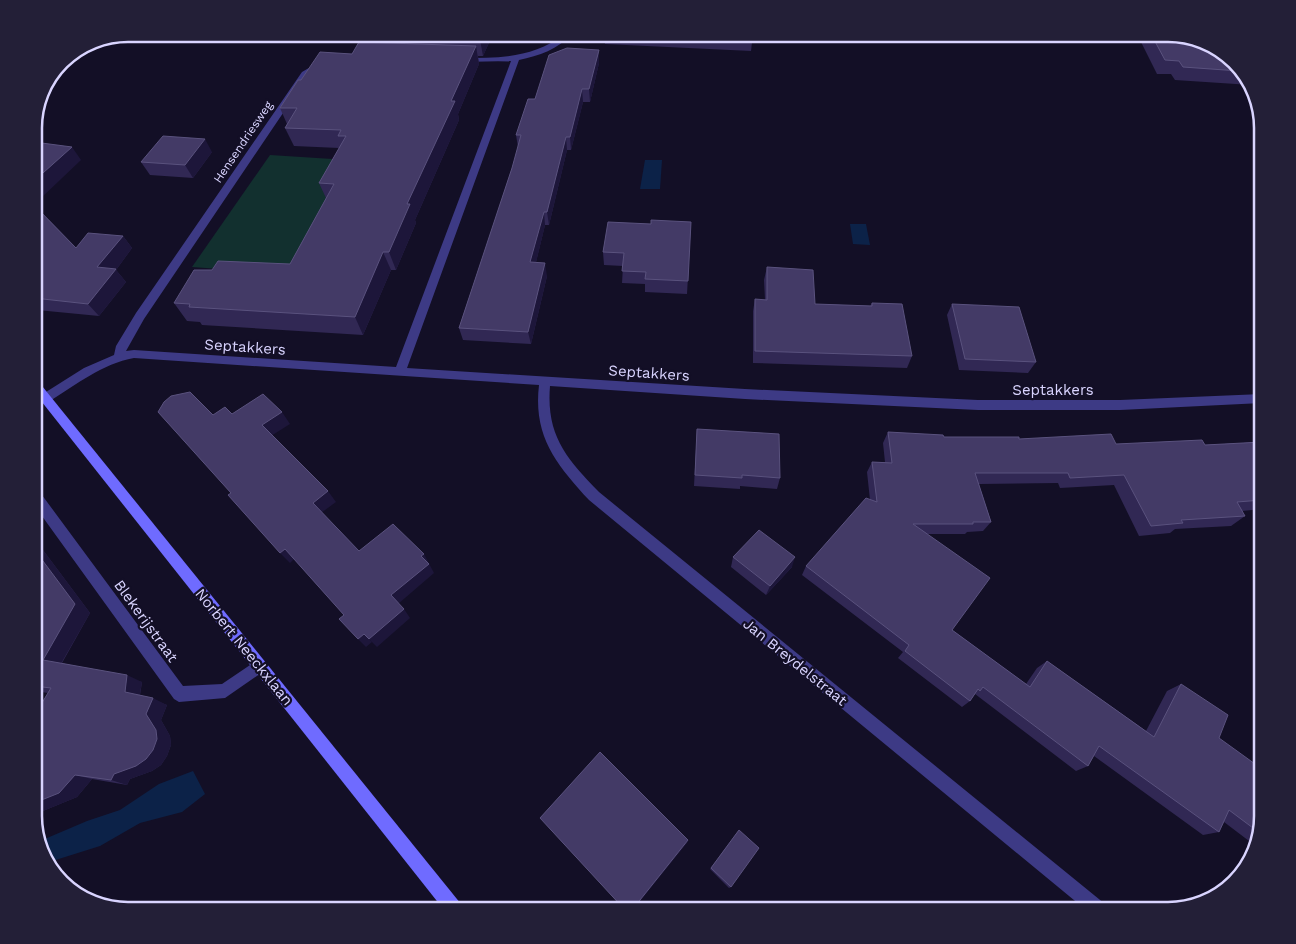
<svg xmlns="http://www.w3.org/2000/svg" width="1296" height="944" viewBox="0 0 1296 944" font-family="'Work Sans',sans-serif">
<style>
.green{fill:#12302f}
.water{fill:#0c2248}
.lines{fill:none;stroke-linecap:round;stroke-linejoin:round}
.minor{fill:#3d3a85;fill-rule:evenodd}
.secondary{fill:#6f6bff;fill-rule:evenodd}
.wall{fill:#312854}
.shaded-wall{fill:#1d163a}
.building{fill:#433a66;stroke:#5a527e}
.labels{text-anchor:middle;stroke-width:4.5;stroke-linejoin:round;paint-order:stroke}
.far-street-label{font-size:12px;fill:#d9d4ff;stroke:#130f26}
.street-label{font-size:15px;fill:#d9d4ff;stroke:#130f26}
.rim{fill:none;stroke:#d9d4ff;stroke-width:2.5}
</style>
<rect width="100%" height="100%" fill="#130f26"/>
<polygon class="green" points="270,155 348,160 301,275 192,267"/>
<g class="water">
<polygon points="645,160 662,160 660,189 640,189"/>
<polygon points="850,224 866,224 870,245 853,244"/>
<polygon points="193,771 205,794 182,812 140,823 100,846 46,863 40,841 87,821 120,810 159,784"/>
</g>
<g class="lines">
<g class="minor">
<path d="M564,34h8c-14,15 -33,22 -53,26l-112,308 338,21 233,11h142l142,-6v9l-142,7h-142l-233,-11 -195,-13c-4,49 16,72 49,106l506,412 3,6h-22l-497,-410c-33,-36 -56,-64 -50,-115l-405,-27c-32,6 -57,26 -84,43l-4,2 -6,-5 -6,4v-12l6,-3 4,2 2,3 38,-24 30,-13 2,-9 20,-33 166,-241 17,-10 4,2 -15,12 -164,243 -18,32 8,-1 262,17 115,-306 -49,1 -4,-2 4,-2c37,0 72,0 102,-24z"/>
<polygon points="34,490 39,491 183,686 222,684 259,659 264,661 266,666 264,671 225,698 179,702 174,699 34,505"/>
</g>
<polygon class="secondary" points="34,380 38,381 461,904 464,910 444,910 34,392"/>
</g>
<g class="wall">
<polygon points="363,34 534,34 533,38 492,36 483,56 478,56 479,64 458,114 459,120 415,220 416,223 396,270 391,270 363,335 202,325 200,322 187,321 174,303 212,270 290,264 326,198 319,183 339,148 294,146 285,128 287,124 280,108 301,80 352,54 366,42"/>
<polygon points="604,34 753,34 751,51 605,44"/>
<polygon points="1137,34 1168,34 1225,53 1251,85 1175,80 1171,74 1157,74"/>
<polygon points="599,50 599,63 590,102 583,102 571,150 567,150 549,225 545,225 536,262 547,276 531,344 463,340 459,328 512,168 518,147 516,135 535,99"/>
<polygon points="212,152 193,178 150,175 141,162"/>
<polygon points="34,205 76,248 123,236 132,248 116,270 126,282 99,316 37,310 34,306"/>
<polygon points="691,222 687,294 645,292 645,284 622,283 623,266 604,265 603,252 651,224"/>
<polygon points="767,267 815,304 870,306 872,303 912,356 907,368 753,363 753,311 755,299 765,300 764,280"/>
<polygon points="952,304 1036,362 1028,373 959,370 947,315"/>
<polygon points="697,429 780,478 777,489 740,486 740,489 694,486"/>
<polygon points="888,432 944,437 1019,439 1116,444 1205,445 1262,442 1262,509 1242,511 1245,516 1231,526 1175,529 1170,533 1139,536 1114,485 1060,488 1058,483 979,484 991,522 983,531 967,532 965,534 927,534 952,630 1026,684 1037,668 1047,661 1146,731 1167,691 1181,684 1219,738 1262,816 1253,844 1224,822 1219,832 1203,835 1094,756 1088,766 1076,771 975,694 970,701 962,707 898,658 903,652 802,575 806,566 870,500 867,472 872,462 885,462 883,443"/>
<polygon points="34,538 90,613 62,663 142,682 140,695 167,705 161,720 170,736 171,745 167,756 161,765 152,771 130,779 127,785 92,779 77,797 38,813 48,693 34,691"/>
<polygon points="733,557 792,567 766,595 731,567"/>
<polygon points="739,830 731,887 729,888 710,869"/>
</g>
<g class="shaded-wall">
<polygon points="479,34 492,34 492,36 483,56"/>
<polygon points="476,46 479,64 458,114 459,120 415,220 416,223 396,270 389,252 407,204 451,101"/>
<polygon points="599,50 599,63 590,102 589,89"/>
<polygon points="582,89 583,102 571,150 570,137"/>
<polygon points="566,137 567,150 549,225 547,212"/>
<polygon points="205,139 212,152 193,178 185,165"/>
<polygon points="72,147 81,160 40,199 34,202 34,181"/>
<polygon points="544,212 545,225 533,275 530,262"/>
<polygon points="123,236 132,248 116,270 126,282 99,316 88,304 97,267"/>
<polygon points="383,252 391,270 363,335 355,317"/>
<polygon points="545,263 547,276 531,344 528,332"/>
<polygon points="282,412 290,424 271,436 262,425"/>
<polygon points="328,491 336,502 321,513 313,503"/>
<polygon points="34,538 90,613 59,667 43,660 34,549"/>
<polygon points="285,549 294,559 290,563 280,553"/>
<polygon points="424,554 434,573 398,604 391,595 421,556"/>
<polygon points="795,557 792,567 766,595 770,586"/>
<polygon points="404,609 410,618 377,647 369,639"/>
<polygon points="364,634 372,642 366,647 358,639"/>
<polygon points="127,675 142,682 139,699 125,692"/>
<polygon points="153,698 167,705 161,720 170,736 171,745 167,756 161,765 152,771 130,779 127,785 111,780 146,714"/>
<polygon points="75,775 92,779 77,797 38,813 34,815 34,803"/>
<polygon points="688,840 687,843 633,910 632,910"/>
</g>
<g class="building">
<polygon points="1151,34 1168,34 1225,53 1239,71 1183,67 1179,61 1165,60"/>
<polygon points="359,42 476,46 451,101 455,101 407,204 410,204 389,252 383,252 355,317 189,307 190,304 174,303 194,270 212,270 218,261 290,264 334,184 319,183 346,136 338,136 341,130 285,128 297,108 280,108 298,80 301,80 320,52 352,54"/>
<polygon points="567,48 599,50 589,89 582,89 570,137 566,137 547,212 544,212 530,262 545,263 528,332 459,328 512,168 521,135 516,135 528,99 535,99 549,55"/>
<polygon points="163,136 205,139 185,165 141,162"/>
<polygon points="34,142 72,147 34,181"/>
<polygon points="34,205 76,248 88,233 123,236 97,267 116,269 88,304 34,298"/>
<polygon points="651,220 691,222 688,281 645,279 646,272 622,271 624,253 603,252 608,222 651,224"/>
<polygon points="767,267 813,270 815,304 872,306 872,303 902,304 912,356 755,351 755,299 767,300"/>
<polygon points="952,304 1019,307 1036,362 965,359"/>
<polygon points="190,392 213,415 225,407 232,414 263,394 282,412 262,425 328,491 313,503 359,551 393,524 424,554 421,556 429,564 391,595 404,609 369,639 364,634 358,639 339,619 344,615 285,549 280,553 228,495 231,493 158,412 164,402 171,396"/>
<polygon points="697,429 779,434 780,478 742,475 742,478 695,475"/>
<polygon points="888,432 943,435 944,437 1019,437 1019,439 1111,434 1116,444 1202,440 1205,445 1262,442 1262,500 1237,502 1245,516 1181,520 1183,523 1151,526 1124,475 1070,478 1068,473 975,473 991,522 973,522 973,524 913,524 990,578 952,630 1030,687 1047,661 1154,737 1181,684 1228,715 1219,738 1262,769 1262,816 1257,831 1229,810 1219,832 1099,746 1088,766 983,687 980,691 978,689 970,701 905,651 909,645 806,566 866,498 877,502 872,462 892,463"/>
<polygon points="759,530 795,557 770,586 733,557"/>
<polygon points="34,549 75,604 43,660 127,675 125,692 153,698 146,714 156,730 157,739 153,750 146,759 136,766 114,774 111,780 75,775 59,793 34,803 34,716 51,688 34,686"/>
<polygon points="600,752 688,840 632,910 625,910 540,818"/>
<polygon points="739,830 759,848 731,887 711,868"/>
</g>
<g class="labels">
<g class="far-street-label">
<text transform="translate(243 142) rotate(-56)" y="4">Hensendriesweg</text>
</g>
<g class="street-label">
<text transform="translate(245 347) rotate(4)" y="5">Septakkers</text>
<text transform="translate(649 373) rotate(4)" y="5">Septakkers</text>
<text x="1053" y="395">Septakkers</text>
<text transform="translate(146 621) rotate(54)" y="5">Blekerijstraat</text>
<text transform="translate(244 647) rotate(51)" y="5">Norbert Neeckxlaan</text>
<text transform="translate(795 662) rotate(39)" y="5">Jan Breydelstraat</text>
</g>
</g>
<path d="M0 0H1296V944H0ZM128 42H1168A86 86 0 0 1 1254 128V816A86 86 0 0 1 1168 902H128A86 86 0 0 1 42 816V128A86 86 0 0 1 128 42Z" fill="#231f37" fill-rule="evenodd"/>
<path class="rim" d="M128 42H1168A86 86 0 0 1 1254 128V816A86 86 0 0 1 1168 902H128A86 86 0 0 1 42 816V128A86 86 0 0 1 128 42Z"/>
</svg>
